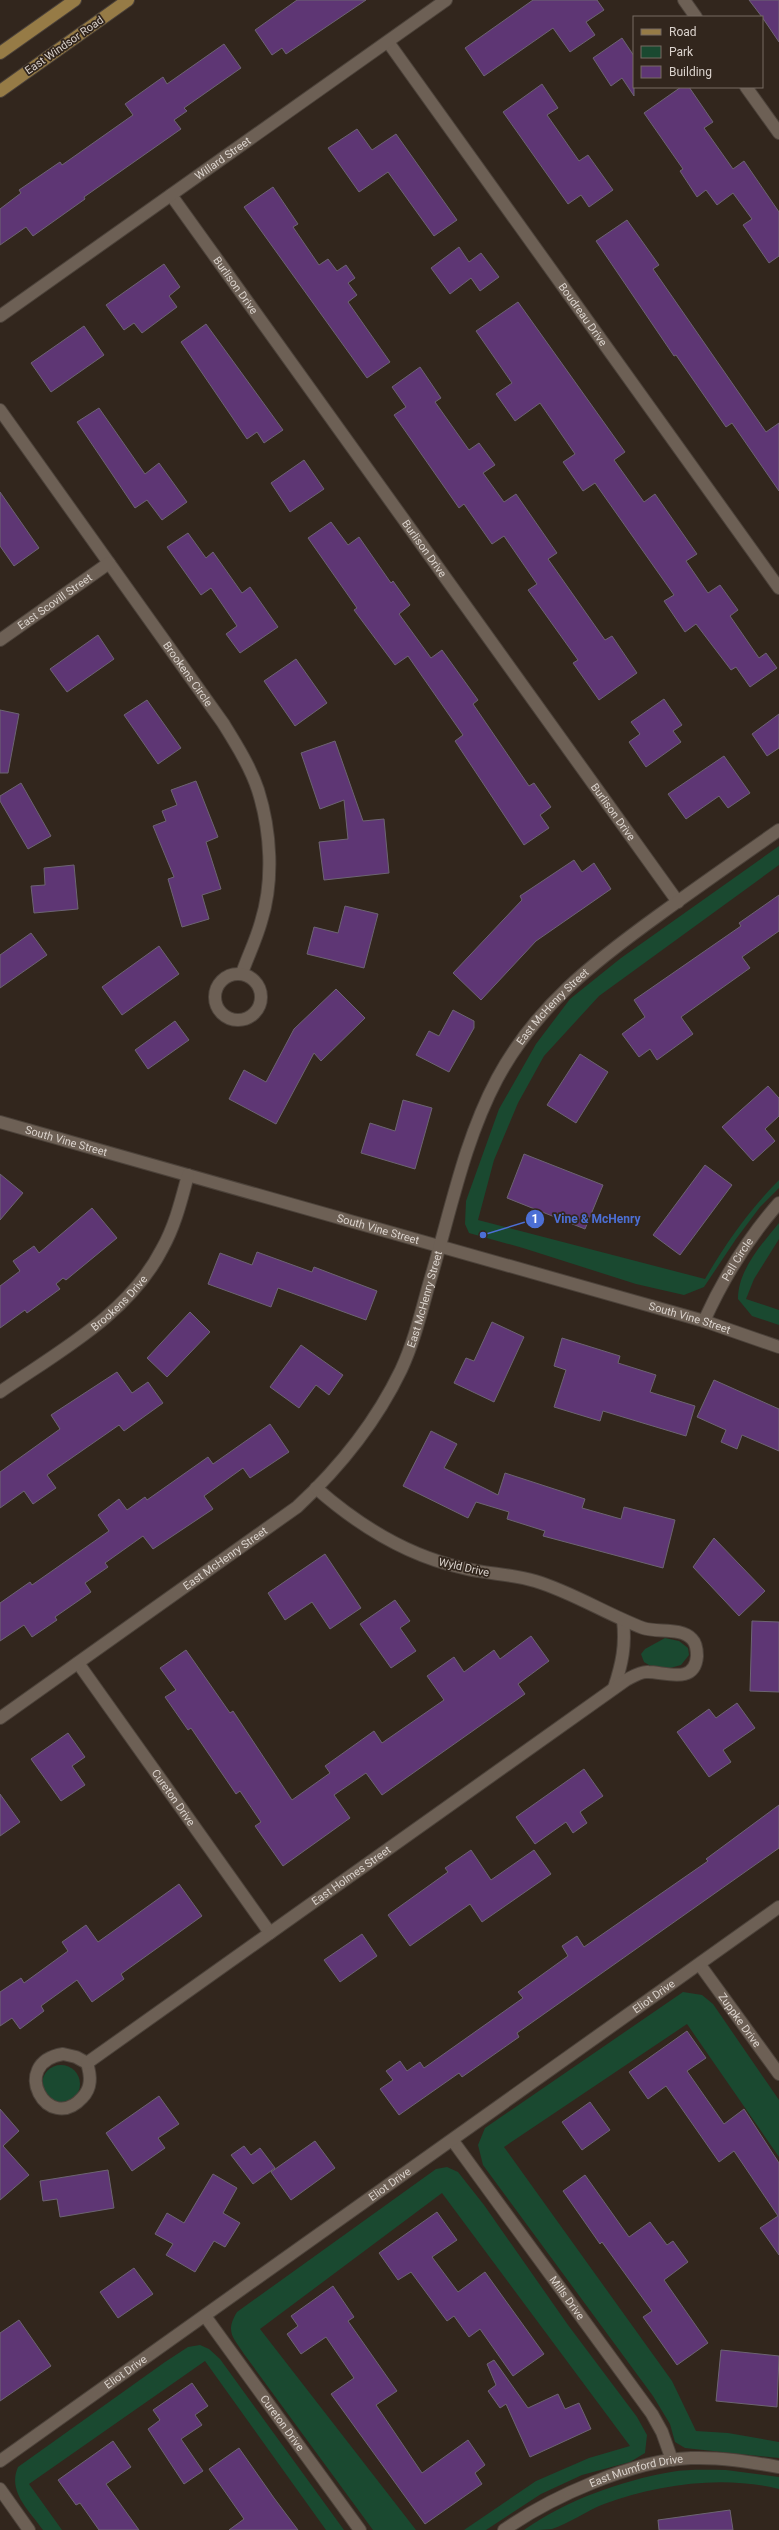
<svg xmlns="http://www.w3.org/2000/svg" width="779" height="2530" font-family="Roboto,sans-serif">
	<rect width="100%" height="100%" fill="#32261d"/>
	<!-- green -->
	<g fill="#1a4930">
		<path d="M779,846V865L599,996L544,1056L518,1103L494,1160L478,1220L705,1279C726,1243 749,1210 779,1180V1188L760,1207L736,1239L704,1287L684,1295L636,1284L523,1248L469,1233L465,1224L466,1201L499,1109L536,1044L570,999L621,958Z"/>
		<path d="M779,1223V1239L754,1279L746,1299L779,1310V1325L752,1316L738,1299C738,1270 761,1245 779,1223Z"/>
		<polygon points="665,1638 679,1641 688,1648 689,1655 681,1665 659,1671 644,1662 641,1654 645,1649"/>
		<polygon points="683,1992 702,1995 713,2004 779,2100 779,2157 687,2024 504,2147 672,2381 696,2431 728,2433 779,2442 779,2458 685,2448 675,2442 670,2424 653,2396 483,2165 478,2145 485,2128"/>
		<circle cx="61" cy="2084" r="19"/>
		<path d="M447,2167L458,2172L484,2205L568,2325L637,2417L647,2435L645,2453L630,2462L582,2475L541,2494L486,2530H464L536,2481L589,2458L630,2446L442,2193L260,2329L416,2530H373L244,2354C233,2337 225,2332 237,2312L436,2169Z"/>
		<path d="M200,2345L209,2349L220,2359L344,2530H326L205,2361L29,2484L62,2530H43C30,2511 7,2492 18,2467L165,2362L188,2347Z"/>
		<path d="M726,2470L779,2477V2489C723,2475 658,2484 604,2504C586,2511 570,2523 552,2529C545,2530 532,2530 524,2530C567,2500 620,2481 671,2472C688,2469 708,2470 726,2470Z"/>
	</g>
	<!-- building -->
	<g fill="#5e3674" stroke="#6d6472">
		<polygon points="297,0 366,0 286,54 282,48 272,55 255,30"/>
		<polygon points="533,0 597,0 604,10 586,22 595,35 570,52 553,28 484,76 465,48"/>
		<polygon points="749,0 779,0 779,42 762,17"/>
		<polygon points="622,38 634,56 634,96 622,78 611,86 593,58"/>
		<polygon points="224,44 241,68 184,108 187,111 174,120 181,129 84,197 85,199 33,236 26,227 0,245 0,209 21,193 19,190 60,162 62,165 133,115 125,104 163,77 167,84"/>
		<polygon points="542,84 558,108 547,115 579,161 588,155 613,190 589,207 581,195 568,204 503,112"/>
		<polygon points="681,87 689,87 713,122 704,128 733,169 744,161 779,212 779,256 769,263 743,225 752,219 733,193 717,205 706,190 697,197 680,171 683,169 644,113"/>
		<polygon points="357,129 372,150 396,134 457,220 434,236 388,172 359,192 328,148"/>
		<polygon points="273,187 298,224 293,227 319,265 328,259 337,271 346,265 355,278 348,283 357,295 348,302 390,362 367,378 244,207"/>
		<polygon points="627,220 659,265 653,269 766,432 779,423 779,491 732,423 726,427 676,355 674,356 596,241"/>
		<polygon points="459,247 469,262 481,253 499,277 480,291 471,278 450,294 431,268"/>
		<polygon points="164,264 180,287 169,296 177,307 142,333 134,323 124,330 106,305"/>
		<polygon points="518,302 625,452 614,460 644,502 655,494 697,554 686,561 708,593 720,585 738,610 730,616 759,658 766,653 777,668 750,687 736,667 731,670 696,624 685,632 664,601 674,595 614,510 595,483 583,491 563,462 575,454 540,403 515,421 496,394 512,383 476,331"/>
		<polygon points="206,324 283,430 264,443 257,432 247,439 181,342"/>
		<polygon points="84,326 104,355 51,392 31,363"/>
		<polygon points="420,367 441,398 435,402 469,450 479,443 495,465 483,473 504,502 516,494 557,553 548,559 605,640 612,636 637,673 599,700 573,663 578,660 528,590 537,584 504,536 492,544 464,504 459,508 394,415 406,407 392,387"/>
		<polygon points="99,408 145,474 159,463 187,502 162,520 147,500 135,508 77,422"/>
		<polygon points="304,460 324,489 290,512 271,483"/>
		<polygon points="0,492 39,548 14,566 0,546"/>
		<polygon points="331,522 348,545 359,537 391,583 393,581 410,605 399,614 431,658 442,650 478,700 473,704 529,786 534,783 551,807 540,815 549,828 524,845 455,741 463,735 408,656 395,665 354,610 357,608 308,538"/>
		<polygon points="188,533 206,558 213,552 242,593 250,587 278,627 240,653 226,634 237,626 211,588 201,595 167,547"/>
		<polygon points="98,635 114,659 67,692 50,669"/>
		<polygon points="296,659 327,703 295,726 264,681"/>
		<polygon points="664,699 682,725 673,731 681,742 646,767 629,742 640,734 631,722"/>
		<polygon points="147,700 181,748 158,764 124,715"/>
		<polygon points="0,710 19,714 8,773 0,773"/>
		<polygon points="779,714 779,748 767,756 752,734"/>
		<polygon points="335,741 363,821 384,819 389,873 324,880 319,842 348,839 344,800 320,809 301,753"/>
		<polygon points="724,756 750,793 728,808 719,796 686,819 668,794"/>
		<polygon points="196,781 218,837 206,842 221,889 202,895 209,919 182,927 168,879 174,877 153,826 166,821 162,811 177,805 171,790"/>
		<polygon points="21,783 51,836 28,849 0,801 0,796"/>
		<polygon points="574,860 582,872 594,863 611,889 536,941 481,1000 453,973 522,900 520,896"/>
		<polygon points="74,865 78,909 34,913 31,886 45,885 44,868"/>
		<polygon points="779,895 779,931 742,957 750,968 681,1017 693,1034 657,1060 650,1049 639,1057 622,1034 645,1017 634,1000 741,926 739,923"/>
		<polygon points="345,906 378,914 364,968 307,954 314,927 338,933"/>
		<polygon points="31,933 47,955 0,988 0,955"/>
		<polygon points="159,946 179,974 122,1015 102,987"/>
		<polygon points="336,989 365,1018 321,1061 314,1053 276,1124 229,1099 244,1070 266,1082 294,1029"/>
		<polygon points="453,1010 474,1021 474,1028 449,1072 416,1055 429,1031 439,1036"/>
		<polygon points="175,1021 189,1040 148,1069 135,1050"/>
		<polygon points="580,1054 608,1072 576,1123 547,1105"/>
		<polygon points="768,1086 779,1098 779,1116 765,1129 775,1141 753,1161 722,1127"/>
		<polygon points="403,1100 432,1108 415,1169 361,1153 370,1123 395,1131"/>
		<polygon points="524,1154 603,1185 585,1229 507,1198"/>
		<polygon points="705,1165 732,1185 680,1255 653,1235"/>
		<polygon points="0,1174 23,1193 0,1220"/>
		<polygon points="92,1208 117,1238 66,1280 63,1278 56,1284 60,1289 27,1313 25,1310 0,1328 0,1286 20,1271 13,1261 34,1246 39,1253"/>
		<polygon points="257,1252 312,1272 314,1267 377,1291 366,1320 278,1288 271,1307 208,1284 220,1253 252,1265"/>
		<polygon points="190,1312 210,1332 167,1377 147,1358"/>
		<polygon points="492,1322 524,1337 494,1402 454,1383 466,1358 474,1361"/>
		<polygon points="562,1338 620,1356 618,1363 656,1375 650,1392 695,1406 686,1436 603,1411 600,1421 554,1407 566,1370 554,1366"/>
		<polygon points="301,1345 343,1375 329,1395 316,1385 299,1408 270,1387"/>
		<polygon points="117,1372 132,1393 148,1382 163,1403 124,1431 119,1425 47,1475 56,1488 33,1504 24,1491 0,1508 0,1472 60,1429 51,1415"/>
		<polygon points="714,1380 779,1409 779,1451 742,1435 737,1449 721,1442 726,1430 697,1417"/>
		<polygon points="270,1424 289,1452 250,1478 243,1468 204,1496 213,1509 153,1549 143,1536 105,1563 108,1567 85,1583 91,1592 55,1617 57,1620 32,1637 24,1625 0,1641 0,1603 30,1582 32,1585 109,1531 98,1515 119,1499 127,1510 145,1497 147,1500 208,1457 213,1464"/>
		<polygon points="431,1431 457,1444 444,1468 498,1495 505,1473 585,1499 582,1508 621,1519 624,1507 675,1520 663,1568 543,1536 545,1531 507,1519 509,1512 476,1502 468,1518 403,1486"/>
		<polygon points="714,1538 765,1591 739,1616 693,1567"/>
		<polygon points="325,1554 361,1608 330,1629 312,1602 285,1620 268,1593"/>
		<polygon points="395,1600 410,1621 400,1628 416,1651 391,1668 360,1624"/>
		<polygon points="752,1621 779,1622 779,1692 750,1691"/>
		<polygon points="531,1636 549,1661 518,1684 525,1694 382,1795 366,1773 334,1795 350,1818 283,1866 255,1826 261,1822 240,1791 236,1794 191,1728 188,1730 165,1697 176,1690 160,1668 186,1650 230,1713 233,1711 292,1800 330,1773 325,1766 374,1731 382,1743 444,1700 427,1676 454,1657 464,1672 494,1650 500,1659"/>
		<polygon points="737,1703 755,1728 723,1750 731,1762 709,1777 677,1732 709,1709 716,1718"/>
		<polygon points="68,1733 85,1757 72,1766 85,1785 61,1801 31,1759"/>
		<polygon points="584,1769 603,1796 580,1812 587,1823 573,1833 566,1822 535,1844 516,1817"/>
		<polygon points="0,1794 20,1822 0,1836"/>
		<polygon points="779,1805 779,1848 517,2033 519,2037 462,2077 459,2073 399,2115 380,2089 393,2080 386,2071 400,2061 407,2071 420,2062 424,2068 523,1998 518,1992 568,1956 562,1946 577,1936 584,1947 708,1861 706,1859"/>
		<polygon points="471,1850 491,1880 534,1850 551,1874 482,1922 470,1904 410,1946 388,1915 448,1872 445,1868"/>
		<polygon points="179,1884 202,1916 121,1974 124,1979 92,2002 77,1980 41,2006 44,2011 20,2029 12,2018 0,2026 0,1992 21,1978 24,1983 68,1951 62,1942 86,1925 98,1942"/>
		<polygon points="362,1934 377,1956 340,1982 324,1960"/>
		<polygon points="687,2031 706,2058 687,2071 724,2124 744,2109 779,2163 779,2255 760,2228 778,2216 734,2151 719,2162 666,2086 648,2099 629,2072"/>
		<polygon points="159,2096 179,2124 158,2138 165,2148 132,2171 106,2133"/>
		<polygon points="590,2102 610,2130 582,2150 562,2122"/>
		<polygon points="0,2109 19,2131 3,2146 29,2175 0,2200"/>
		<polygon points="315,2141 335,2168 291,2200 271,2172"/>
		<polygon points="244,2146 251,2155 260,2148 275,2168 253,2184 231,2155"/>
		<polygon points="108,2170 114,2208 60,2217 57,2199 43,2201 40,2181"/>
		<polygon points="213,2174 237,2188 223,2213 240,2223 225,2247 214,2241 195,2272 166,2255 173,2244 155,2234 167,2213 184,2223"/>
		<polygon points="585,2175 629,2237 650,2222 667,2245 673,2241 688,2262 664,2280 708,2343 677,2365 643,2317 652,2311 602,2242 600,2244 563,2191"/>
		<polygon points="437,2212 457,2240 432,2257 458,2292 485,2272 544,2354 513,2376 480,2329 469,2337 454,2316 447,2321 411,2272 398,2280 379,2253"/>
		<polygon points="134,2268 153,2294 118,2318 100,2292"/>
		<polygon points="333,2286 354,2317 348,2321 397,2391 376,2405 422,2473 468,2440 485,2465 475,2473 482,2484 425,2524 331,2394 354,2378 326,2337 301,2354 287,2334 298,2326 291,2316"/>
		<polygon points="19,2320 51,2366 0,2401 0,2333"/>
		<polygon points="721,2350 779,2356 777,2407 716,2401"/>
		<polygon points="494,2360 528,2408 558,2394 565,2409 579,2403 591,2429 530,2457 506,2404 500,2408 488,2391 496,2385 487,2364"/>
		<polygon points="192,2383 208,2406 195,2415 202,2425 181,2439 203,2471 184,2484 148,2429 160,2420 153,2410"/>
		<polygon points="113,2441 131,2467 106,2484 139,2530 99,2530 80,2503 76,2505 58,2480"/>
		<polygon points="239,2448 274,2498 298,2530 229,2530 244,2519 209,2469"/>
		<polygon points="730,2510 733,2530 659,2530 658,2520"/>
	</g>
	<g fill="none" stroke-linecap="round" stroke-linejoin="round">
		<defs>
			<g id="minor">
				<polyline points="684,0 696,17"/>
				<path id="s1" d="M388,42L779,588"/>
				<polyline points="746,87 779,133"/>
				<path id="s2" d="M171,195L678,902"/>
				<path id="s3" d="M0,316L446,0"/>
				<path id="s4" d="M0,410L223,723C236,744 250,766 258,790C271,831 274,881 261,922C256,940 248,956 242,973"/>
				<path id="s5" d="M0,640L109,563"/>
				<circle cx="238" cy="997" r="23"/>
				<path id="s6" d="M0,1122L704,1321L779,1347"/>
				<path id="s7" d="M704,1321C724,1277 747,1239 779,1203"/>
				<path id="s8" d="M0,1392C58,1352 129,1314 162,1249C175,1226 181,1201 188,1175"/>
				<path id="s9" d="M78,1663L270,1933"/>
				<path d="M614,1688C622,1664 626,1645 623,1620"/>
				<path id="s10" d="M0,1718L297,1507C339,1468 376,1422 401,1370C414,1342 421,1313 429,1284C450,1215 463,1143 497,1079C536,1006 594,962 659,915C699,886 739,858 779,830"/>
				<path id="s11" d="M700,1965L779,2074"/>
				<path d="M63,2054L76,2057L87,2063C91,2076 92,2088 82,2098C48,2135 8,2063 63,2054Z"/>
				<path id="s12" d="M87,2063L626,1680C632,1677 641,1671 648,1672C665,1672 695,1685 697,1656C697,1650 696,1643 692,1639C681,1627 657,1633 643,1628C606,1614 572,1592 535,1581C512,1574 487,1574 463,1568C408,1556 358,1525 316,1488"/>
				<path id="s13" d="M453,2141L652,2414L662,2432L672,2460"/>
				<path id="s14" d="M205,2316L360,2530"/>
				<path id="s15" d="M0,2461L779,1907"/>
				<polyline points="0,2489 29,2530"/>
				<path id="s16" d="M504,2530C551,2497 633,2460 691,2458C721,2457 750,2462 779,2467"/>
			</g>
			<g id="major">
				<polyline points="0,53 75,0"/>
				<polyline points="0,91 128,0"/>
			</g>
		</defs>
		<!-- minor casing -->
		<use href="#minor" stroke="#4c423a" stroke-width="14"/>
		<!-- major casing -->
		<use href="#major" stroke="#4c423a" stroke-width="14"/>
		<!-- minor -->
		<use href="#minor" stroke="#6d6055" stroke-width="12"/>
		<!-- major -->
		<use href="#major" stroke="#967b46" stroke-width="12"/>
	</g>
	<g text-anchor="middle" stroke-width="3.5" stroke-linejoin="round" paint-order="stroke">
		<!-- street labels -->
		<g font-size="11" fill="#dbd3cd" stroke="#32261d">
			<text transform="translate(64 45) rotate(-35)" y="4">East Windsor Road</text>
			<text dy="4" stroke="none"><textPath href="#s3" startOffset="273">Willard Street</textPath></text>
			<text dy="4" stroke="none"><textPath href="#s2" startOffset="111">Burlison Drive</textPath></text>
			<text dy="4" stroke="none"><textPath href="#s1" startOffset="335">Boudreau Drive</textPath></text>
			<text dy="4" stroke="none"><textPath href="#s2" startOffset="435">Burlison Drive</textPath></text>
			<text dy="4" stroke="none"><textPath href="#s5" startOffset="67">East Scovill Street</textPath></text>
			<text dy="4" stroke="none"><textPath href="#s4" startOffset="324">Brookens Circle</textPath></text>
			<text dy="4" stroke="none"><textPath href="#s2" startOffset="759">Burlison Drive</textPath></text>
			<text dy="4" stroke="none"><textPath href="#s10" startOffset="936">East McHenry Street</textPath></text>
			<text dy="4" stroke="none"><textPath href="#s6" startOffset="69">South Vine Street</textPath></text>
			<text dy="4" stroke="none"><textPath href="#s6" startOffset="393">South Vine Street</textPath></text>
			<text dy="4" stroke="none"><textPath href="#s7" startOffset="70">Pell Circle</textPath></text>
			<text dy="4" stroke="none"><textPath href="#s10" startOffset="612">East McHenry Street</textPath></text>
			<text dy="4" stroke="none"><textPath href="#s8" startOffset="149">Brookens Drive</textPath></text>
			<text dy="4" stroke="none"><textPath href="#s6" startOffset="717">South Vine Street</textPath></text>
			<text dy="4" stroke="none"><textPath href="#s10" startOffset="276">East McHenry Street</textPath></text>
			<text transform="translate(464 1567) rotate(13)" y="4">Wyld Drive</text>
			<text dy="4" stroke="none"><textPath href="#s9" startOffset="165">Cureton Drive</textPath></text>
			<text dy="4" stroke="none"><textPath href="#s12" startOffset="324">East Holmes Street</textPath></text>
			<text dy="4" stroke="none"><textPath href="#s15" startOffset="802">Eliot Drive</textPath></text>
			<text dy="4" stroke="none"><textPath href="#s11" startOffset="68">Zuppke Drive</textPath></text>
			<text dy="4" stroke="none"><textPath href="#s15" startOffset="478">Eliot Drive</textPath></text>
			<text dy="4" stroke="none"><textPath href="#s13" startOffset="194">Mills Drive</textPath></text>
			<text dy="4" stroke="none"><textPath href="#s15" startOffset="154">Eliot Drive</textPath></text>
			<text dy="4" stroke="none"><textPath href="#s14" startOffset="132">Cureton Drive</textPath></text>
			<text dy="4" stroke="none"><textPath href="#s16" startOffset="146">East Mumford Drive</textPath></text>
		</g>
	</g>
	<!-- callouts -->
	<path fill="none" stroke="#4c6fd5" stroke-width="1.5" d="M483 1235L535 1219"/>
	<g fill="#4c6fd5" stroke="#32261d" stroke-width="1.5">
		<circle cx="483" cy="1235" r="4"/>
		<circle cx="535" cy="1219" r="10"/>
	</g>
	<g font-size="12" text-anchor="middle" font-weight="bold" fill="#fff">
		<text x="535" y="1223">1</text>
	</g>
	<g font-size="12" text-anchor="middle" font-weight="bold" fill="#4c6fd5" stroke="#32261d" stroke-width="3.5" stroke-linejoin="round" paint-order="stroke">
		<text x="597" y="1223">Vine &amp; McHenry</text>
	</g>
	<!-- legend -->
	<rect x="633" y="16" width="130" height="72" fill="#32261d" stroke="#766b63"/>
	<rect x="641" y="29" width="20" height="6" fill="#967b46" stroke="#766b63"/>
	<text x="669" y="36" font-size="12" fill="#dbd3cd">Road</text>
	<rect x="641" y="46" width="20" height="12" fill="#1a4930" stroke="#766b63"/>
	<text x="669" y="56" font-size="12" fill="#dbd3cd">Park</text>
	<rect x="641" y="66" width="20" height="12" fill="#5e3674" stroke="#766b63"/>
	<text x="669" y="76" font-size="12" fill="#dbd3cd">Building</text>
</svg>
